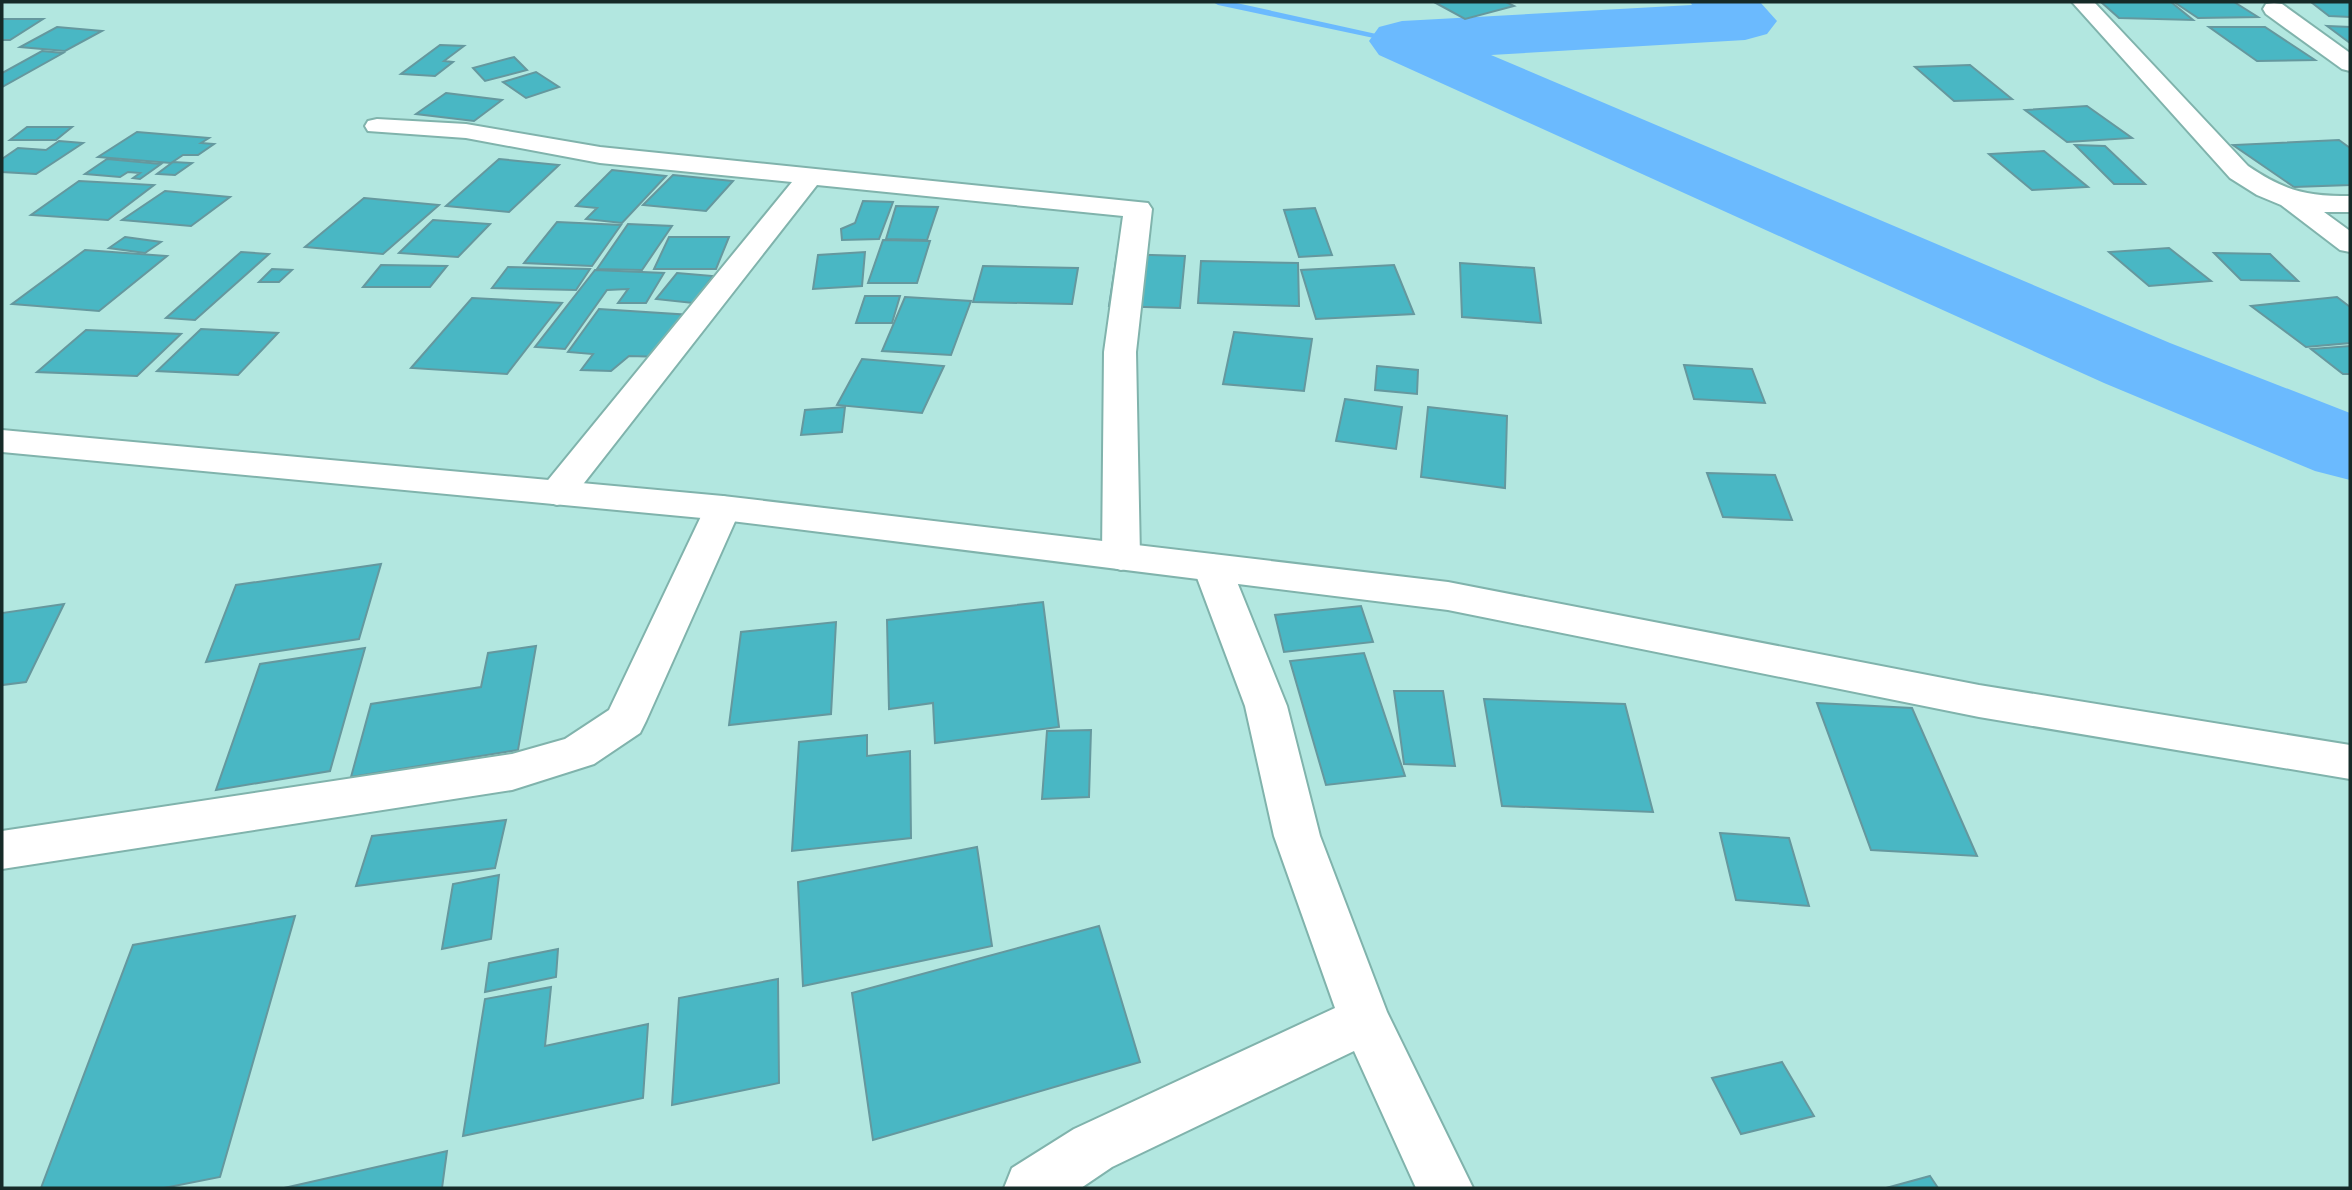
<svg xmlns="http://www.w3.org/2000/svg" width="2352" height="1190" font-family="Lato,sans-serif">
	<rect width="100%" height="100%" fill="#b2e7e0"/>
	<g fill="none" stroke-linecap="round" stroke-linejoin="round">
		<!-- stream -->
		<polygon fill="#6bbafe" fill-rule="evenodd" points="1213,2 1232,2 1408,41 1402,44 1218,5"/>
		<!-- river -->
		<polygon fill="#6bbafe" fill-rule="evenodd" points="1690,2 1760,2 1777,21 1767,34 1745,40 1491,55 2170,343 2350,413 2350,480 2315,471 2104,383 1379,55 1369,41 1379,27 1402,21 1692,5"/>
	</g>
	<!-- building -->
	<g fill="#49b7c4" stroke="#65989e" stroke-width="2">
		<polygon points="1434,2 1506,2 1514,6 1465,19"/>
		<polygon points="2101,2 2171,2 2193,20 2119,18"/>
		<polygon points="2174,2 2234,2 2258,17 2198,18"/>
		<polygon points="2311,2 2350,2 2350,17 2329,16"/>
		<polygon points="2,19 43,19 10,40 2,40"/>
		<polygon points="2327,26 2350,27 2350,43"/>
		<polygon points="57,27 102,31 65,51 20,47"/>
		<polygon points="2209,27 2265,27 2315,60 2257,61"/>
		<polygon points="440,45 464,46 444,61 453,62 435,76 401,74"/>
		<polygon points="42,51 63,53 2,87 2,73"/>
		<polygon points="514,57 527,70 485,81 473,68"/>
		<polygon points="1970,65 2012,99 1954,101 1915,67"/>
		<polygon points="536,72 559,87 526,98 503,82"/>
		<polygon points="446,93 502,100 474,121 416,114"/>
		<polygon points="2087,106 2132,138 2067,142 2025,110"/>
		<polygon points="27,127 72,127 56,140 10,140"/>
		<polygon points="137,132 209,138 201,143 214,144 198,155 183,155 171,163 98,157"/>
		<polygon points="2339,140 2350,148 2350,185 2294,187 2233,145"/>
		<polygon points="59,141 83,143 36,174 2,172 2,159 18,148 46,150"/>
		<polygon points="2075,145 2105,146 2145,184 2114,184"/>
		<polygon points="2044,151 2088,187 2032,190 1989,154"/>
		<polygon points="107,159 161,164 140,179 133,178 140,173 128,172 120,177 85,174"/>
		<polygon points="499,159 559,165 509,212 446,206"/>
		<polygon points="173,162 192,163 175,175 157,174"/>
		<polygon points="612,170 666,176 622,223 586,219 597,208 576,206"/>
		<polygon points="673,175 733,181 706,211 643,205"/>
		<polygon points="79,181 154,185 108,220 31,215"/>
		<polygon points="165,191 230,197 191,226 122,220"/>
		<polygon points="364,198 439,205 383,254 305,247"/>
		<polygon points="863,201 893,202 879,239 842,240 841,229 855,223"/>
		<polygon points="896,206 938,207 927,240 886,239"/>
		<polygon points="1315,208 1332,255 1299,257 1284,210"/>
		<polygon points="433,220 490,224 458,257 399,253"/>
		<polygon points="557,222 621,225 592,266 524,263"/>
		<polygon points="628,224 672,226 642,270 597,269"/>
		<polygon points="125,237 161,242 145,253 109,248"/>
		<polygon points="669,237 729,237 716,269 654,269"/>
		<polygon points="883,240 930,241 917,283 868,283"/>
		<polygon points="2169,248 2211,281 2149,286 2109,252"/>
		<polygon points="85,250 167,256 99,311 12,304"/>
		<polygon points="241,252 269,254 195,320 166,318"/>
		<polygon points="865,252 862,286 813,289 818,255"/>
		<polygon points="2214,253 2270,254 2298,281 2241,280"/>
		<polygon points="1117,254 1185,256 1180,308 1109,306"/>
		<polygon points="1201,261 1298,263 1299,306 1198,303"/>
		<polygon points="1460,263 1534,268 1541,323 1462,317"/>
		<polygon points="381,265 447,266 430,287 363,287"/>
		<polygon points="1394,265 1414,314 1316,319 1301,270"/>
		<polygon points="983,266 1078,268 1072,304 973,302"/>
		<polygon points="508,267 590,269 576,290 492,288"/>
		<polygon points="272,269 292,270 279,282 259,282"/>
		<polygon points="595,270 664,273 646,303 618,303 628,289 607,290 565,349 535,347"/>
		<polygon points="677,273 713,276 693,303 656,299"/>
		<polygon points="865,296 900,296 892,323 856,323"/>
		<polygon points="905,297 971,301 951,355 882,351"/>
		<polygon points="2337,297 2350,307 2350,343 2306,347 2251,306"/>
		<polygon points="472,298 562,303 507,374 411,368"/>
		<polygon points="599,309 691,315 664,357 629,356 611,371 581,370 593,354 568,352"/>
		<polygon points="201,329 278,333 238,375 157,371"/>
		<polygon points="86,330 181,334 137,376 37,372"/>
		<polygon points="1234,332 1312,339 1304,391 1223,384"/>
		<polygon points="2350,346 2350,374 2343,374 2311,349"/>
		<polygon points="862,359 944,366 922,413 837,405"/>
		<polygon points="1684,365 1752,369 1765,403 1694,399"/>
		<polygon points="1377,366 1418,370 1417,394 1375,390"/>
		<polygon points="1345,399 1402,407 1396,449 1336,441"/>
		<polygon points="845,407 842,432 801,435 805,410"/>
		<polygon points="1428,407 1507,416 1505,488 1421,477"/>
		<polygon points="1707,473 1775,475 1792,520 1723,517"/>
		<polygon points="381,564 359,639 206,662 236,585"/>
		<polygon points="1043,602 1059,727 935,743 933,703 889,709 887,620"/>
		<polygon points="64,604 26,682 2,685 2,613"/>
		<polygon points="1361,606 1373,642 1284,652 1275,615"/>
		<polygon points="836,622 831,714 729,725 741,632"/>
		<polygon points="536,646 518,750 351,777 371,704 481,687 488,653"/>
		<polygon points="365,648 330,771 216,790 260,664"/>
		<polygon points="1364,653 1405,776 1326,785 1290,661"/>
		<polygon points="1394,691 1443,691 1455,766 1404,764"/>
		<polygon points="1484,699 1625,704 1653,812 1502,806"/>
		<polygon points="1817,703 1912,708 1977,856 1871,850"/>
		<polygon points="1091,730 1089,797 1042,799 1047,731"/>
		<polygon points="867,735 867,756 910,751 911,838 792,851 799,742"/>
		<polygon points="506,820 495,868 356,886 372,836"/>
		<polygon points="1720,833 1789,838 1809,906 1736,900"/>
		<polygon points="977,847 992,946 803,986 798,882"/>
		<polygon points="499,875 491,939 442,949 453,884"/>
		<polygon points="295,916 220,1177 164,1188 41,1188 133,945"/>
		<polygon points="1099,926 1140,1062 873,1140 852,993"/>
		<polygon points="558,949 556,977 485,992 489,963"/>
		<polygon points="778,979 779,1083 672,1105 679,998"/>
		<polygon points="551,987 545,1046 648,1024 643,1098 463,1136 485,999"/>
		<polygon points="1782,1062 1814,1116 1741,1134 1712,1078"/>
		<polygon points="447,1151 442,1188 284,1188"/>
		<polygon points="1930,1176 1938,1188 1886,1188"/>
	</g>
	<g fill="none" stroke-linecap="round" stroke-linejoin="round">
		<defs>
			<g id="minor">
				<path d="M2072,2H2094L2248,166C2285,191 2306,196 2350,196V212H2324L2350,231V252L2340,250L2281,205L2257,195L2230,178Z"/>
				<polygon points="2274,3 2282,4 2350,53 2350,71 2342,69 2266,14 2263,9 2266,4"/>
				<polygon points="377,119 466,124 600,147 1148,203 1152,209 1136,352 1140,557 1134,566 1121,570 1108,566 1102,557 1104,352 1123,216 817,185 570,501 557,505 544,501 539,493 544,485 792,182 600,163 466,138 368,131 365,126 368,121"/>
				<polygon points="723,496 736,500 741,508 646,721 640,733 594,764 512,790 2,869 2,831 512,754 565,739 609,710 705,508 710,500"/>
				<polygon points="1212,554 1225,558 1231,567 1287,706 1320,836 1387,1012 1473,1188 1416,1188 1354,1051 1112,1167 1081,1188 1004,1188 1012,1168 1074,1129 1335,1008 1274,836 1245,706 1193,567 1199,558"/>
			</g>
			<polygon id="tertiary" points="2,430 723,496 1448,582 1979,685 2350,745 2350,779 1979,717 1448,610 723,520 2,452"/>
		</defs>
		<!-- minor casing -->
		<use href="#minor" stroke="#80b3ac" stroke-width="4"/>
		<!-- tertiary casing -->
		<use href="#tertiary" stroke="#80b3ac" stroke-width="4"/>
		<!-- minor -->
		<use href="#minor" fill="#fff" fill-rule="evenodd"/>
		<!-- tertiary -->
		<use href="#tertiary" fill="#fff" fill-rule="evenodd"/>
	</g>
	<!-- border -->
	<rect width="2352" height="1190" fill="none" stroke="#162a28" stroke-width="7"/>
</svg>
